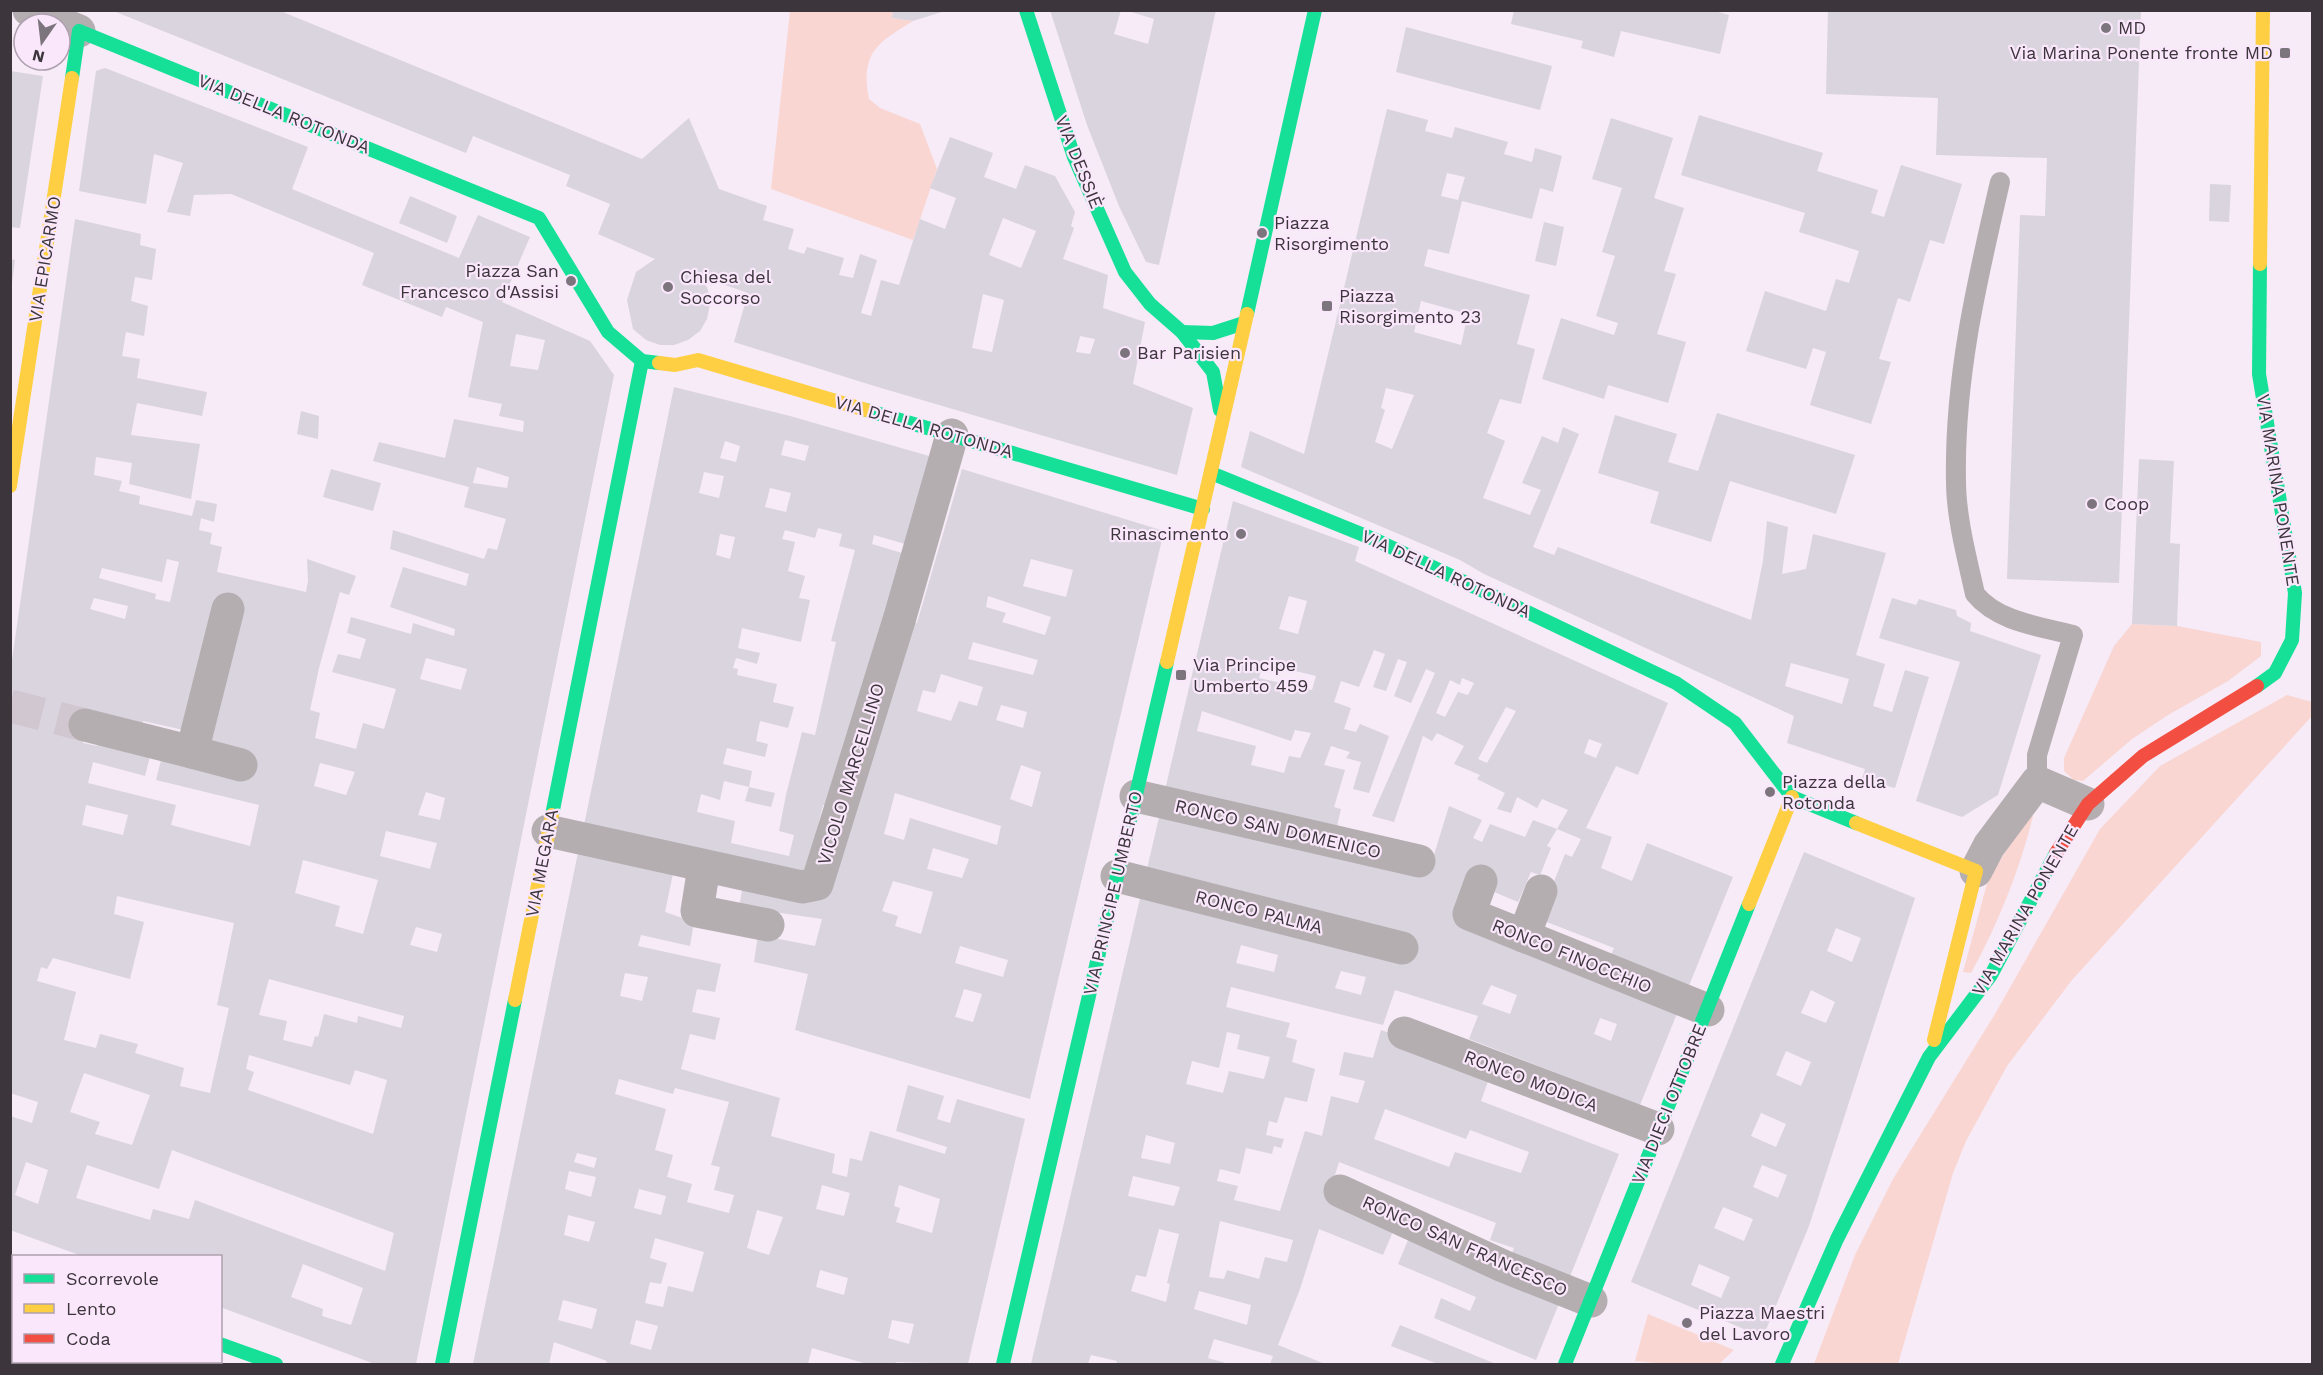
<svg xmlns="http://www.w3.org/2000/svg" width="2323" height="1375" font-family="'Work Sans',sans-serif">
	<rect width="100%" height="100%" fill="#f6ebf6"/>
	<!-- green -->
	<g fill="#fad6d3">
		<path d="M790,11H893L892,18L913,21C877,43 860,53 869,99L880,108L920,124L937,169L913,240L771,189Z"/>
		<polygon points="2132,624 2177,626 2261,642 2261,656 2228,681 2168,715 2132,739 2083,781 2074,780 2064,771 2064,758 2114,646"/>
		<polygon points="2287,695 2312,702 2312,716 2072,980 2007,1066 1966,1141 1953,1173 1898,1364 1814,1364 1855,1255 1893,1179 1995,1014 2100,829 2160,766"/>
		<path d="M2029,814L2033,816C2020,869 1998,924 1971,973L1963,972L1988,880Z"/>
		<polygon points="1648,1314 1734,1350 1719,1364 1667,1364 1635,1361"/>
	</g>
	<!-- building -->
	<g fill="#dad4de" fill-rule="evenodd">
		<path d="M111,10H278L642,159L689,118L719,189L767,206L763,220L794,229L788,249L804,254L807,247L844,258L839,275L853,278L860,254L877,260L861,313L871,316L881,280L899,285L920,219L945,229L956,198L930,188L950,137L993,153L984,177L1016,189L1025,165L1055,176L1075,212L1071,226L1074,228L1063,259L1108,275L1103,308L1145,322L1133,384L1193,408L1177,475L871,385L734,342L748,293L702,277L708,290L710,304L707,319L700,331L688,340L674,345H660L646,340L633,329L627,300L636,272L655,259L598,234L610,204L566,186L570,175L473,136L466,153ZM1003,218L1036,231L1021,268L989,255ZM983,294L1004,300L992,352L972,348ZM1080,336L1095,339L1090,354L1076,352Z"/>
		<polygon points="893,10 945,10 945,11 913,21 892,18"/>
		<polygon points="1050,10 1121,10 1114,34 1148,44 1154,19 1125,10 1216,10 1159,265 1146,262 1119,206 1087,125"/>
		<polygon points="1514,10 1711,10 1729,15 1720,54 1621,31 1614,57 1581,48 1583,41 1511,24"/>
		<polygon points="1828,10 2141,10 2119,583 2007,579 2020,215 2045,216 2047,158 1936,155 1938,98 1826,94"/>
		<polygon points="1406,27 1552,66 1540,110 1396,72"/>
		<path d="M105,68L308,147L292,189L459,258L478,215L530,237L502,302L590,341L614,375L416,1364H375L220,1307V1256H82L10,1230V1116L32,1123L38,1102L10,1093V674L75,219L141,234L140,245L156,249L152,280L135,277L131,301L148,306L144,336L126,332L122,356L140,359L137,378L207,392L202,416L137,403L131,435L200,444L191,499L129,484L132,463L96,457L94,475L122,481L119,491L140,496L139,504L192,516L196,500L217,504L214,522L201,518L199,530L212,533L210,544L222,547L217,572L306,592L308,581L307,559L356,576L349,595L340,592L319,668L310,710L320,713L315,738L356,749L363,723L384,729L396,689L332,672L338,654L360,659L366,639L347,633L351,617L411,634L413,623L454,636L455,629L390,607L403,567L466,586L469,574L390,549L393,530L484,559L488,548L497,550L506,519L464,507L469,487L373,461L379,442L445,458L454,419L523,432L524,421L499,416L502,404L468,397L483,322L446,307L442,317L362,285L374,253L231,194L194,195L190,216L167,212L183,163L154,154L146,204L79,191L96,71ZM516,334L545,340L538,370L510,366ZM477,467L509,477L507,488L473,483ZM167,559L179,562L170,602L155,599L156,594L99,578L102,568L162,582ZM219,595L239,600L208,744L163,752L156,780L259,805L250,846L171,825L176,805L88,783L93,762L145,776L152,749L99,735L97,746L83,743L85,725L141,732L143,721L188,731ZM94,598L128,606L125,619L90,609ZM426,658L467,669L461,690L420,679ZM320,763L355,772L346,795L314,786ZM426,792L445,798L440,820L418,815ZM86,805L128,815L123,835L82,825ZM386,831L437,843L430,869L380,856ZM303,860L378,880L363,934L335,926L340,906L295,893ZM117,896L234,923L217,1005L229,1008L210,1093L180,1086L184,1068L135,1053L138,1044L100,1034L96,1048L64,1040L76,992L37,981L41,967L47,969L53,958L130,979L144,922L114,914ZM416,927L442,934L437,952L410,945ZM269,979L404,1016L401,1028L358,1016L357,1023L324,1014L318,1037L315,1036L312,1047L283,1040L287,1021L259,1015ZM249,1055L350,1085L355,1070L387,1080L373,1134L248,1090L254,1072L246,1069ZM84,1073L150,1095L132,1145L95,1134L100,1122L70,1112ZM172,1150L394,1233L385,1271L195,1200L189,1219L153,1209L150,1220L76,1198L87,1165L159,1189ZM26,1162L48,1170L38,1204L15,1195ZM303,1264L363,1288L351,1325L322,1316L323,1309L291,1297Z"/>
		<polygon points="10,71 43,76 20,228 10,227"/>
		<path d="M1387,109L1428,120L1425,131L1452,138L1455,127L1508,142L1504,154L1532,162L1535,148L1562,156L1553,192L1540,188L1532,219L1462,201L1449,254L1428,249L1424,266L1530,295L1517,344L1535,349L1521,404L1500,399L1487,433L1505,441L1483,498L1530,515L1541,490L1522,483L1542,436L1558,443L1563,427L1579,434L1533,547L1554,555L1558,547L1751,620L1763,561L1767,521L1788,527L1782,574L1806,569L1813,534L1886,553L1856,655L1885,664L1873,706L1892,712L1905,670L1929,677L1895,788L1862,779L1865,769L1787,743L1794,716L1484,574L1460,560L1241,467L1250,431L1304,454ZM1447,173L1465,177L1458,200L1441,196ZM1421,301L1468,314L1461,345L1414,332ZM1386,388L1414,395L1392,449L1375,442L1385,410L1381,408ZM1791,663L1849,679L1842,704L1785,686Z"/>
		<polygon points="1699,115 1823,153 1817,171 1878,190 1871,213 1884,217 1901,165 1962,184 1944,244 1930,240 1910,302 1898,298 1879,359 1891,362 1871,424 1810,405 1826,352 1813,348 1806,369 1746,351 1765,291 1826,311 1836,279 1849,283 1859,251 1799,232 1805,213 1681,175"/>
		<polygon points="1611,118 1673,138 1654,198 1684,208 1664,271 1676,274 1657,334 1686,342 1668,403 1608,385 1604,399 1542,379 1561,318 1614,335 1618,323 1596,316 1615,256 1602,252 1622,188 1592,179"/>
		<polygon points="2210,184 2231,185 2229,222 2209,221"/>
		<polygon points="410,196 457,216 447,243 399,223"/>
		<polygon points="1544,222 1564,227 1556,266 1535,261"/>
		<polygon points="10,259 15,260 12,283 10,283"/>
		<path d="M674,387L790,416L929,456L905,544L874,535L872,544L902,553L832,807L823,805L803,883L582,835ZM785,440L809,446L805,461L781,455ZM725,441L740,446L736,462L720,458ZM704,472L724,476L719,498L699,493ZM770,488L791,493L786,512L765,507ZM818,528L842,534L839,546L855,550L831,641L836,642L815,735L802,732L786,795L779,831L794,835L789,856L731,843L735,821L697,812L701,794L720,800L724,781L749,787L752,771L723,764L727,748L765,757L768,744L756,741L760,721L788,728L794,707L773,702L777,684L737,675L738,669L733,668L736,658L757,664L760,653L738,648L742,628L801,642L810,600L799,598L805,576L788,571L795,542L782,539L785,530L815,538ZM720,534L735,537L730,559L716,555Z"/>
		<polygon points="301,411 319,416 318,439 297,434"/>
		<polygon points="1717,413 1855,455 1836,514 1730,481 1711,542 1650,523 1659,492 1598,473 1615,415 1677,434 1668,462 1698,471"/>
		<polygon points="2139,459 2174,461 2170,543 2180,544 2177,626 2132,624"/>
		<polygon points="331,469 381,483 373,511 323,497"/>
		<path d="M962,469L1164,531L1030,1099L795,1030L808,974L754,962L758,935L815,946L822,919L739,907L744,880L828,897L860,783L912,621L917,623ZM1031,559L1073,570L1066,597L1023,586ZM988,596L1051,617L1045,635L1002,622L1006,613L986,607ZM973,642L1038,660L1033,675L968,659ZM941,674L983,687L977,706L959,701L951,721L917,711L923,690L935,693ZM1001,705L1027,712L1023,728L996,720ZM1021,765L1041,772L1032,807L1010,799ZM895,793L1001,826L997,845L910,818L904,840L884,834ZM933,848L969,859L962,878L927,869ZM893,881L933,892L921,934L895,926L898,916L882,911ZM960,946L1008,960L1003,977L955,963ZM964,989L982,994L973,1022L955,1017Z"/>
		<path d="M1233,501L1359,547L1355,561L1668,703L1638,775L1616,766L1586,828L1612,837L1601,868L1632,881L1647,843L1733,877L1686,993L1608,962L1614,948L1539,919L1565,854L1572,857L1581,839L1557,829L1568,810L1542,799L1537,808L1517,797L1511,813L1497,809L1505,793L1477,779L1480,775L1454,764L1464,746L1437,733L1432,741L1423,736L1394,822L1372,816L1435,673L1426,669L1411,703L1394,696L1407,662L1398,659L1386,691L1373,687L1385,654L1374,650L1359,687L1341,681L1334,702L1351,708L1344,729L1356,732L1360,724L1389,736L1369,793L1353,789L1361,762L1346,758L1350,752L1331,746L1324,765L1345,770L1334,807L1341,809L1335,835L1164,794ZM1289,596L1307,601L1298,634L1279,629ZM1263,663L1316,676L1312,690L1259,678ZM1462,678L1474,683L1468,695L1458,692L1445,717L1436,713L1450,680L1460,685ZM1506,707L1516,711L1487,763L1478,759ZM1202,711L1291,741L1295,730L1311,733L1300,758L1289,756L1284,773L1251,765L1256,746L1197,731ZM1589,739L1602,744L1596,758L1584,753Z"/>
		<polygon points="1892,598 1916,605 1919,599 1956,610 1957,616 1971,623 1970,631 2041,655 1998,795 1962,817 1916,801 1960,662 1879,638"/>
		<polygon points="749,787 775,793 771,807 745,801"/>
		<path d="M1449,806L1482,820L1473,838L1482,842L1490,824L1525,837L1533,820L1557,829L1547,846L1551,848L1540,875L1531,872L1518,902L1487,889L1460,916L1680,1006L1640,1105L1469,1039L1478,1016L1395,990L1383,1025L1231,987L1226,1007L1290,1023L1286,1037L1297,1040L1292,1062L1315,1069L1307,1102L1285,1097L1277,1123L1269,1121L1266,1135L1284,1139L1281,1148L1274,1146L1272,1154L1246,1148L1240,1174L1220,1169L1217,1181L1238,1186L1234,1200L1280,1211L1305,1131L1322,1136L1331,1096L1358,1103L1365,1081L1339,1075L1344,1052L1373,1058L1381,1030L1492,1070L1481,1101L1619,1154L1567,1284L1509,1261L1514,1248L1490,1240L1496,1223L1339,1162L1328,1198L1395,1227L1383,1255L1319,1229L1300,1289L1278,1345L1325,1364H1270L1273,1356L1214,1339L1208,1358L1229,1364H1116L1117,1361L1091,1355L1088,1364H1031L1161,809L1429,871ZM1241,945L1278,955L1274,972L1236,963ZM1341,971L1366,977L1361,995L1335,988ZM1491,985L1517,995L1510,1014L1482,1004ZM1600,1018L1617,1024L1611,1041L1594,1034ZM1227,1032L1240,1035L1237,1049L1270,1057L1264,1079L1229,1071L1223,1093L1186,1084L1192,1061L1219,1068ZM1385,1109L1466,1139L1470,1130L1529,1152L1521,1173L1455,1152L1449,1167L1374,1139ZM1146,1135L1175,1143L1170,1164L1141,1158ZM1133,1176L1180,1187L1174,1206L1128,1196ZM1220,1221L1293,1240L1287,1262L1265,1257L1259,1279L1227,1270L1224,1279L1209,1277ZM1159,1229L1179,1234L1167,1283L1170,1284L1166,1302L1131,1291L1136,1275L1146,1277ZM1199,1291L1251,1305L1247,1325L1194,1309Z"/>
		<path d="M580,843L675,864L665,912L694,922L690,946L641,935L638,946L721,964L715,992L697,989L692,1012L720,1018L715,1040L690,1034L681,1069L780,1098L771,1136L835,1154L832,1173L847,1177L850,1158L862,1161L870,1131L945,1154L947,1147L896,1131L908,1085L944,1096L937,1119L950,1123L957,1099L1025,1119L968,1364L896,1362L895,1364H867L812,1348L808,1364H606L607,1361L554,1342L549,1364H473ZM625,973L648,977L642,1001L620,996ZM619,1079L673,1094L675,1088L729,1102L711,1165L720,1167L714,1190L734,1195L729,1213L687,1202L692,1184L667,1177L673,1155L655,1150L666,1109L615,1094ZM577,1153L597,1158L594,1168L574,1162ZM569,1171L596,1177L591,1197L565,1189ZM822,1185L850,1193L844,1216L816,1209ZM899,1185L940,1199L932,1233L896,1222L900,1208L894,1206ZM639,1189L666,1196L661,1215L634,1208ZM757,1210L783,1217L769,1255L747,1248ZM568,1215L595,1222L589,1242L564,1235ZM655,1238L704,1252L693,1292L668,1286L663,1307L645,1303L650,1282L661,1284L667,1263L650,1258ZM820,1270L848,1278L844,1295L816,1287ZM563,1300L597,1309L592,1329L558,1320ZM636,1320L658,1326L651,1350L630,1344ZM892,1320L914,1324L909,1344L888,1338Z"/>
		<path d="M1804,852L1915,898L1809,1226L1763,1337L1631,1282ZM1836,928L1861,938L1852,962L1827,951ZM1811,990L1835,1002L1826,1023L1801,1013ZM1786,1051L1811,1062L1801,1086L1776,1075ZM1761,1113L1786,1124L1776,1147L1751,1136ZM1762,1165L1787,1175L1778,1198L1753,1187ZM1723,1207L1753,1219L1744,1241L1714,1228ZM1699,1264L1730,1277L1721,1298L1691,1285Z"/>
		<polygon points="1411,1233 1562,1296 1536,1360 1434,1318 1441,1298 1470,1311 1476,1297 1398,1264"/>
		<polygon points="10,1295 14,1296 14,1362 192,1362 199,1364 10,1364"/>
		<polygon points="1400,1325 1496,1364 1438,1364 1391,1346"/>
	</g>
	<g fill="none" stroke-linecap="round" stroke-linejoin="round">
		<!-- street-tunnel -->
		<polyline stroke="#d1c7d1" stroke-width="33" stroke-dasharray="33 16" stroke-linecap="butt" points="10,706 85,725"/>
		<!-- lane -->
		<path stroke="#b4aeb1" stroke-width="20" d="M2000,182C1977,281 1954,378 1956,481C1956,517 1967,558 1975,594C1998,622 2039,626 2073,635L2037,755V782"/>
		<!-- street -->
		<g stroke="#b4aeb1" stroke-width="33">
			<polyline points="29,10 79,31"/>
			<polyline points="85,725 192,752 228,609"/>
			<polyline points="192,752 241,765"/>
			<polyline points="1136,796 1419,861"/>
			<polyline points="548,831 802,887 817,884 900,617 952,435"/>
			<polyline points="704,867 697,911 768,925"/>
			<polyline points="1976,871 1989,846 2037,782 2088,804"/>
			<polyline points="1117,876 1402,948"/>
			<polyline points="1481,881 1469,914 1708,1010"/>
			<polyline points="1524,936 1541,891"/>
			<polyline points="1404,1033 1658,1129"/>
			<polyline points="1340,1191 1503,1266 1591,1301"/>
		</g>
		<!-- fast -->
		<g stroke="#16e098" stroke-width="14">
			<polyline points="1026,10 1074,157 1125,272 1150,304 1182,332 1213,372 1220,410"/>
			<polyline points="72,78 79,31 539,218 608,332 642,361 659,363"/>
			<polyline points="1247,314 1315,10"/>
			<polyline points="1182,332 1213,333 1244,323"/>
			<polyline points="866,410 1203,509"/>
			<polyline points="1211,473 1376,540 1676,683 1735,723 1792,797 1856,823"/>
			<polyline points="2257,686 2275,673 2292,640 2295,593 2259,374 2260,264"/>
			<polyline points="552,815 642,361"/>
			<polyline points="10,1264 14,1265"/>
			<polyline points="220,1344 276,1364"/>
			<polyline points="442,1364 515,1000"/>
			<polyline points="1003,1364 1167,662"/>
			<polyline points="1565,1364 1749,904"/>
			<polyline points="1782,1364 1837,1239 1929,1057 1991,975 2056,853"/>
		</g>
		<!-- slow -->
		<g stroke="#ffcf43" stroke-width="14">
			<polyline points="2260,264 2263,10"/>
			<polyline points="659,363 675,365 698,360 866,410"/>
			<polyline points="10,486 72,78"/>
			<polyline points="1167,662 1247,314"/>
			<polyline points="1856,823 1976,871 1934,1040"/>
			<polyline points="1749,904 1792,797"/>
			<polyline points="515,1000 552,815"/>
		</g>
		<!-- jam -->
		<polyline stroke="#f24e42" stroke-width="14" points="2056,853 2088,804 2143,756 2257,686"/>
	</g>
	<!-- markers -->
	<g fill="#7d757d" stroke="#fae7fb" stroke-width="2">
		<circle cx="2106" cy="28" r="6"/>
		<rect x="2279" y="47" width="12" height="12" rx="3"/>
		<circle cx="1262" cy="233" r="6"/>
		<circle cx="571" cy="281" r="6"/>
		<circle cx="668" cy="287" r="6"/>
		<rect x="1321" y="300" width="12" height="12" rx="3"/>
		<circle cx="1125" cy="353" r="6"/>
		<circle cx="2092" cy="504" r="6"/>
		<circle cx="1241" cy="534" r="6"/>
		<rect x="1175" y="669" width="12" height="12" rx="3"/>
		<circle cx="1770" cy="792" r="6"/>
		<circle cx="1687" cy="1323" r="6"/>
	</g>
	<g text-anchor="middle" stroke-width="4.5" stroke-linejoin="round" paint-order="stroke">
		<!-- poi labels -->
		<g font-size="18" fill="#3c353c" stroke="#fae7fb" text-anchor="start">
			<text x="2118" y="34">MD</text>
			<text x="2273" y="59" text-anchor="end">Via Marina Ponente fronte MD</text>
			<text x="1274" y="229">Piazza<tspan x="1274" dy="21">Risorgimento</tspan></text>
			<text x="559" y="277" text-anchor="end">Piazza San<tspan x="559" dy="21">Francesco d'Assisi</tspan></text>
			<text x="680" y="283">Chiesa del<tspan x="680" dy="21">Soccorso</tspan></text>
			<text x="1339" y="302">Piazza<tspan x="1339" dy="21">Risorgimento 23</tspan></text>
			<text x="1137" y="359">Bar Parisien</text>
			<text x="2104" y="510">Coop</text>
			<text x="1229" y="540" text-anchor="end">Rinascimento</text>
			<text x="1193" y="671">Via Principe<tspan x="1193" dy="21">Umberto 459</tspan></text>
			<text x="1782" y="788">Piazza della<tspan x="1782" dy="21">Rotonda</tspan></text>
			<text x="1699" y="1319">Piazza Maestri<tspan x="1699" dy="21">del Lavoro</tspan></text>
		</g>
		<!-- street labels -->
		<g font-size="18" fill="#3c353c" stroke="#fae7fb">
			<text transform="translate(284 114) rotate(22)" y="6">VIA DELLA ROTONDA</text>
			<text transform="translate(1079 162) rotate(68)" y="6">VIA DESSIÈ</text>
			<text transform="translate(45 259) rotate(-81)" y="6">VIA EPICARMO</text>
			<text transform="translate(924 427) rotate(16)" y="6">VIA DELLA ROTONDA</text>
			<text transform="translate(2278 490) rotate(81)" y="6">VIA MARINA PONENTE</text>
			<text transform="translate(1446 574) rotate(25)" y="6">VIA DELLA ROTONDA</text>
			<text transform="translate(851 774) rotate(-73)" y="6">VICOLO MARCELLINO</text>
			<text transform="translate(1278 829) rotate(13)" y="6">RONCO SAN DOMENICO</text>
			<text transform="translate(542 863) rotate(-79)" y="6">VIA MEGARA</text>
			<text transform="translate(1113 893) rotate(-77)" y="6">VIA PRINCIPE UMBERTO</text>
			<text transform="translate(2025 910) rotate(-60)" y="6">VIA MARINA PONENTE</text>
			<text transform="translate(1259 912) rotate(14)" y="6">RONCO PALMA</text>
			<text transform="translate(1572 956) rotate(22)" y="6">RONCO FINOCCHIO</text>
			<text transform="translate(1531 1081) rotate(21)" y="6">RONCO MODICA</text>
			<text transform="translate(1669 1104) rotate(-68)" y="6">VIA DIECI OTTOBRE</text>
			<text transform="translate(1465 1246) rotate(24)" y="6">RONCO SAN FRANCESCO</text>
		</g>
	</g>
	<!-- border -->
	<rect width="2323" height="1375" fill="none" stroke="#3c353c" stroke-width="24"/>
	<!-- legend -->
	<rect x="12" y="1255" width="210" height="108" fill="#fae7fb" stroke="#aea0af" stroke-width="1.5"/>
	<rect x="24" y="1274" width="30" height="9" fill="#16e098" stroke="#aea0af" stroke-width="1.5"/>
	<text x="66" y="1285" font-size="18" fill="#3c353c">Scorrevole</text>
	<rect x="24" y="1304" width="30" height="9" fill="#ffcf43" stroke="#aea0af" stroke-width="1.5"/>
	<text x="66" y="1315" font-size="18" fill="#3c353c">Lento</text>
	<rect x="24" y="1334" width="30" height="9" fill="#f24e42" stroke="#aea0af" stroke-width="1.5"/>
	<text x="66" y="1345" font-size="18" fill="#3c353c">Coda</text>
	<!-- north arrow -->
	<g transform="translate(42 42) rotate(194)"><circle r="28" fill="#fae7fb" stroke="#aea0af" stroke-width="1.5"/>
	<path d="M0-4.5L10 22L0 15L-10 22Z" fill="#7d757d"/>
	<text y="-9" font-size="16" font-weight="bold" text-anchor="middle" fill="#3c353c">N</text>
	</g>
</svg>
